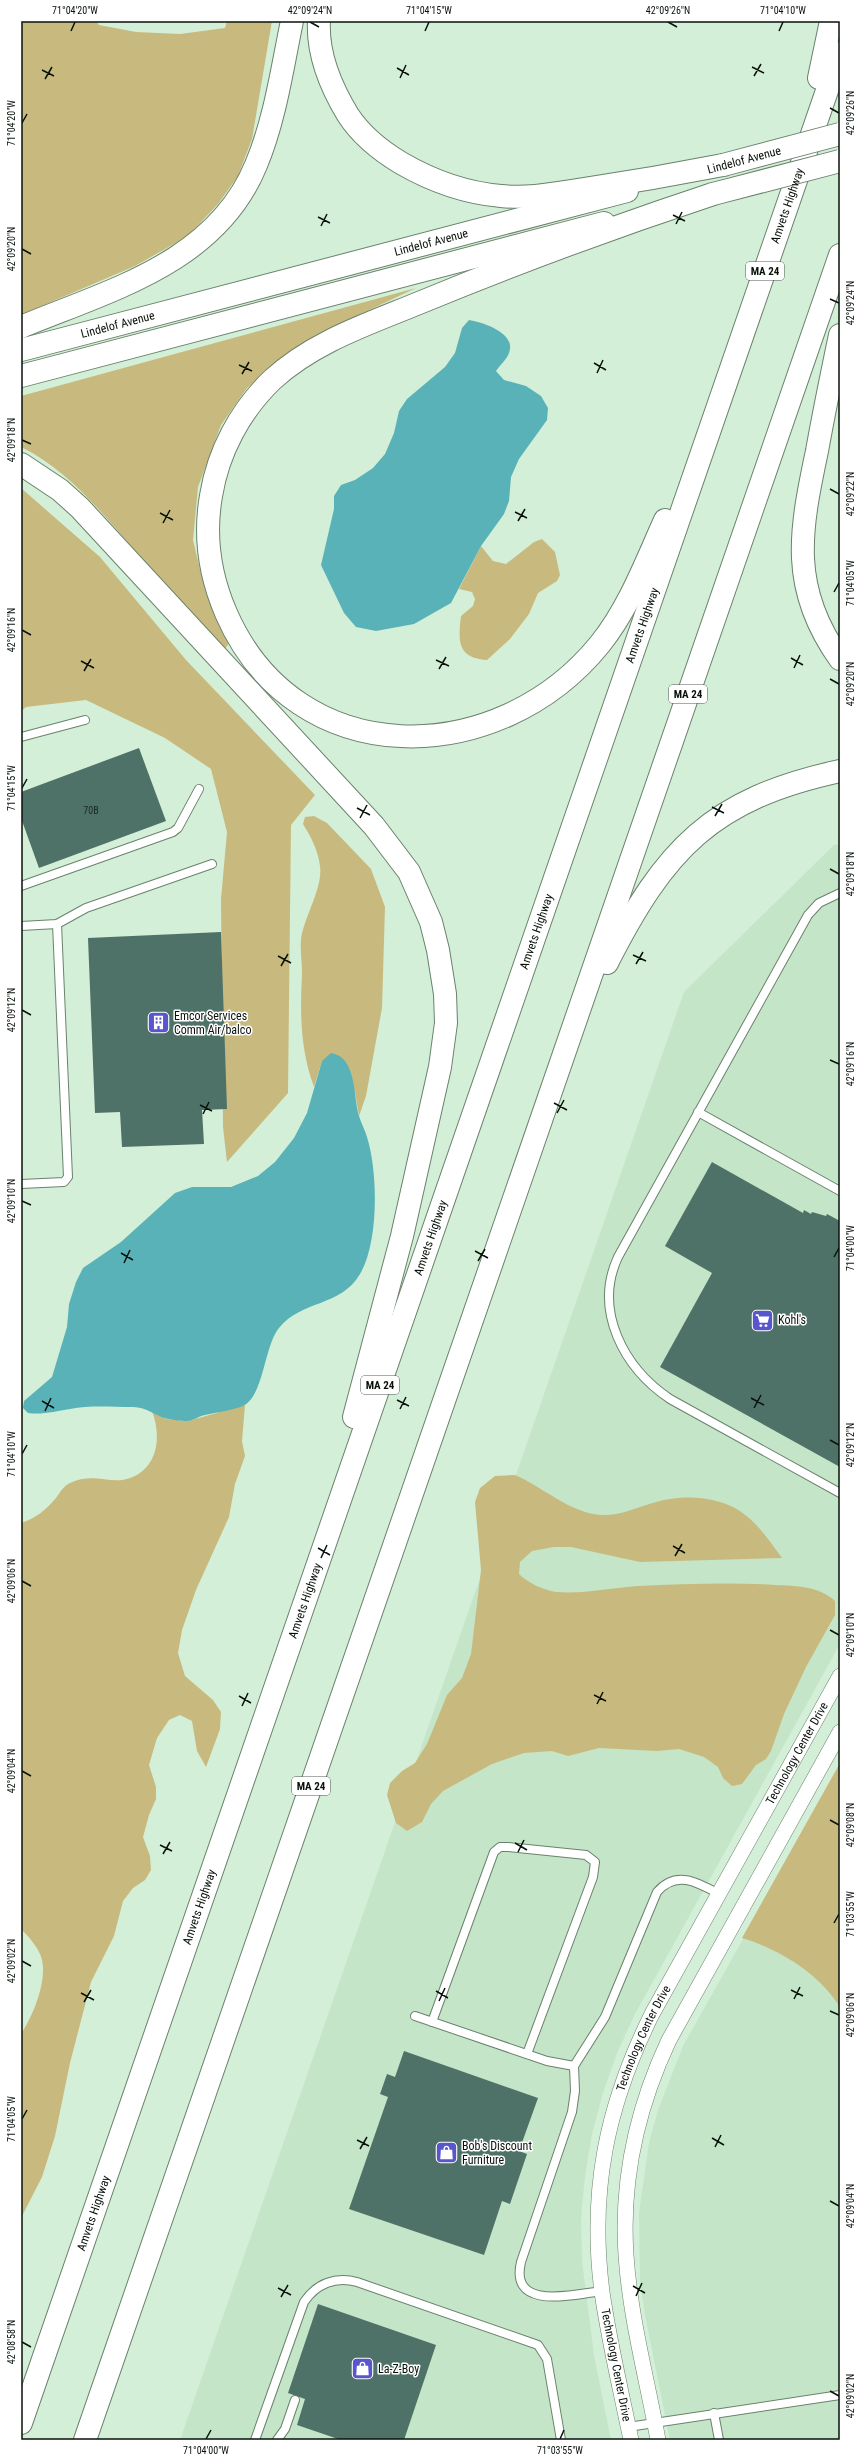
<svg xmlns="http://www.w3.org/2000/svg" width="861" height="2461" font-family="'Roboto Condensed',sans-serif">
	<rect width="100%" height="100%" fill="#d4efd7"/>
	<!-- built -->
	<g fill="#c4e5c7">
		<polygon points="840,844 840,1644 635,2014 617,2053 603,2093 592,2134 585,2176 581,2218 582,2261 594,2355 611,2440 180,2440 684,992 834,845"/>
		<polygon points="779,1875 840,1924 840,2440 670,2440 645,2315 640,2281 639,2212 649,2143 658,2110 683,2046"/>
	</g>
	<!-- green -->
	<g fill="#c8ba7e">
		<polygon points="21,21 96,21 99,25 136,32 180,34 225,28 227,21 272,21 252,139 238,176 218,204 188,236 135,266 21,315"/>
		<path d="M416,288L316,335L247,388L221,425L198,487L193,540L205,590L229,643L225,649C196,618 167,586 139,555C104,516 69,470 21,447V396Z"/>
		<polygon points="21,488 100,557 186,660 315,795 291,825 288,1093 227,1162 223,1127 221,899 227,832 211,769 165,738 86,700 26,707 21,711"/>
		<path d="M542,539L555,552L560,575L557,581L538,593L529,614L510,639L487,660C457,658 458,641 461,616L473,606L475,599L472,592L459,589L481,546L493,561L506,564L534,542Z"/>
		<path d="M314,816L327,823L371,869L385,907L382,1008L366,1096L359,1116L355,1092L322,1061L314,1087C300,1049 300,1012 302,973C302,962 300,950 301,939C304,917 323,888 320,866C318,850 311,837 303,824L305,817Z"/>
		<path d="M245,1405L242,1441L245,1456L235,1484L229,1517L196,1590L182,1630L178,1653L185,1676L213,1700L221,1712L220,1729L206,1767L197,1751L192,1721L180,1715L169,1720L157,1738L149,1765L156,1787V1799L149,1815L143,1837L150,1856L151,1870L145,1880L133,1888L123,1901L114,1936L91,1982L70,2063L55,2136L42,2177L21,2218V2034C33,2016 50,1976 40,1954C36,1945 28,1936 21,1929V1523C36,1518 46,1510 56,1498C60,1493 63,1486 70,1483C92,1472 110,1484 127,1479C158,1470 162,1437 152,1411L166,1419L188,1421Z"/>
		<path d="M515,1475C543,1487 570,1513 601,1515C621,1516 637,1507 656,1502C684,1494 721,1496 744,1514C759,1525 771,1543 782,1558L640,1562L571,1547H554L532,1551L520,1562L519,1574C528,1583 543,1590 556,1592C584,1594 611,1588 638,1586C684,1584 730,1582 775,1585C796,1586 819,1586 835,1601V1615L806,1667L784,1714L771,1751L766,1759L756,1765L742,1784L732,1786L723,1778L718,1767L704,1757L679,1749L657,1751L599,1748L568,1756L552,1751L524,1753L492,1764L443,1791L431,1804L422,1822L407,1831L396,1823L387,1795L390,1783L402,1771L415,1763L427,1744L447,1695L462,1678L471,1654L481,1570L475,1502L480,1488L495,1476Z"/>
		<path d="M840,1763V2007C819,1973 779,1949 742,1938Z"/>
	</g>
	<!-- water -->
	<g fill="#58b2b7">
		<path d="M469,320C482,322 517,333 509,353C507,359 500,365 496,371L504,380L526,386L541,396L548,408L547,420L519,459L511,477L509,501L504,514L481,546L451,603L414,624L376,631L356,627L344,613L321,565L334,509V496L341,485L355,480L373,468L385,454L394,433L399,411L407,399L445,367L455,353L462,328Z"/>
		<path d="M331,1053C357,1057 353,1096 359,1116C361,1123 365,1130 367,1137C378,1172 379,1242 360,1274C341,1307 301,1300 279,1328C264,1346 264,1396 243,1406C230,1411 218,1412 205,1415C199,1416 193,1421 187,1421C181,1421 173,1420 168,1419C155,1416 146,1406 131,1407C112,1407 89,1405 70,1409C55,1411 44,1415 28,1413L23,1408L24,1401L52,1377L67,1327L69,1304L76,1282L83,1268L121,1242L175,1193L192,1187H231L258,1176L275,1162L294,1138L307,1113L322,1061Z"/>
	</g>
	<!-- building -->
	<g fill="#4f7268">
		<polygon points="139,748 166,821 39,868 21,818 21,792"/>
		<polygon points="221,932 227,1109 202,1110 204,1144 122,1147 120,1112 95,1113 88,938"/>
		<polygon points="712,1162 803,1213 804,1210 811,1214 812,1212 826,1216 827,1214 840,1221 840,1467 660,1367 712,1273 665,1246"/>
		<polygon points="404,2051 538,2098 519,2151 527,2154 510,2204 502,2201 484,2255 349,2209 388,2097 380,2094 387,2074 395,2077"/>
		<polygon points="318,2304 436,2345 404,2440 341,2440 297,2425 305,2399 288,2393"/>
	</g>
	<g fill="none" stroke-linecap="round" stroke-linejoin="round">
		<defs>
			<g id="service">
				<polyline points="21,737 85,720"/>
				<polyline points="21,886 173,832 178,828 199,789"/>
				<path d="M840,893L819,903L808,915L618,1257C593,1311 624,1368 670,1399L840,1493"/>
				<polyline points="21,926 57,924 86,908 212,864"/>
				<polyline points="698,1112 840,1191"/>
				<polyline points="21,1184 64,1182 68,1177 57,924"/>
				<polyline points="415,2016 547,2061 574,2066"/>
				<polyline points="432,2022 494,1852 500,1847 508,1847 586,1855 595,1862 593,1877 527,2054"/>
				<path d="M602,2291C576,2294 509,2312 521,2262L572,2112L575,2091L574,2066L605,2017L657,1892C676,1870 697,1882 719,1894"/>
				<polyline points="714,2413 719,2440"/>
				<polyline points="628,2427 840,2395"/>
				<path d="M255,2440L304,2302C316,2284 335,2276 357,2282L538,2345L547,2359L561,2440"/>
				<polyline points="277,2440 285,2429 295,2400"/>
			</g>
			<g id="minor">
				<path id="s1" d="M631,2440C621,2391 609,2341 602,2292C589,2190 607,2105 652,2014L840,1676"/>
				<path d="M658,2440C647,2379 630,2317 626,2255C621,2180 637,2108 669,2040L840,1732"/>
			</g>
			<g id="secondary">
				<path id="s2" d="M21,350L627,191"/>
				<polyline points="21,376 604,223"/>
			</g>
			<g id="motorway">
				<path d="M319,21C317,55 331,87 348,115C361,135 381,151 401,163C432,181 466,193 501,196C530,199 557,193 585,189C631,182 677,174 723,165"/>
				<polyline points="819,78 831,21"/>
				<path d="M21,327C110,290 216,263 256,165C275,120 282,69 292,21"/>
				<path d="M840,335C832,373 824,412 817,451C800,531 789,588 840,659"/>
				<polyline points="21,464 60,490 80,508 374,826 409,872 431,922 438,950 445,994 446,1023 440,1067 402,1236 354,1417"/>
				<path d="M665,520C646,562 629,608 600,644C498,770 296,774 226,613C210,576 204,536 211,496C218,452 240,411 272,380C313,342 368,324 419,303C516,263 613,227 713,194"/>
				<path d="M607,963C665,849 711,799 840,771"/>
				<path id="s3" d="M21,2423L840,53"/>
				<polyline points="85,2440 840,255"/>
			</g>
		</defs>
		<!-- service casing -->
		<use href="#service" stroke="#6a826c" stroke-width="10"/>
		<!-- minor casing -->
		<use href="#minor" stroke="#6a826c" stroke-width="16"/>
		<!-- secondary casing -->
		<use href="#secondary" stroke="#6a826c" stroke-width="24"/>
		<!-- motorway casing -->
		<use href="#motorway" stroke="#6a826c" stroke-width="24"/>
		<!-- service -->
		<use href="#service" stroke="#fff" stroke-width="8"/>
		<!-- minor -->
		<use href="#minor" stroke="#fff" stroke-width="15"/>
		<!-- secondary -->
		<use href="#secondary" stroke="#fff" stroke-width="22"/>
		<!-- motorway -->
		<use href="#motorway" stroke="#fff" stroke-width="22"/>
		<defs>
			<g id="secondary-bridge">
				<polyline points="723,165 840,134"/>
				<polyline points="713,194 840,161"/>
			</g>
		</defs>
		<!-- secondary-bridge casing -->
		<use href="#secondary-bridge" stroke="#6a826c" stroke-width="24" stroke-linecap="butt"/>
		<!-- secondary-bridge -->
		<use href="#secondary-bridge" stroke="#fff" stroke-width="22"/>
	</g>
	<!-- ticks -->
	<path fill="none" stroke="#09120a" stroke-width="1.5" d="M310,22L319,27M668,22L677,27M71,31L75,22M425,31L429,22M779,31L783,22M752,67L764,73M397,68L409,75M42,70L54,76M754,76L761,64M400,78L406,65M45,79L52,67M830,108L839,113M22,123L27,114M673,215L685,221M318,217L330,223M676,224L682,212M321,226L327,214M22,249L31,254M830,299L839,303M594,363L606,370M239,365L252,371M597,373L603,360M242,374L249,362M22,440L31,444M830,489L839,494M515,512L527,518M160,513L173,520M518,521L525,509M163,523L170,510M834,592L839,583M22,630L31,635M791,658L803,665M436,660L449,666M81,661L94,668M794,668L800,655M439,669L446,657M84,671L91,659M830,679L839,684M22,788L27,779M712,807L724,813M357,808L370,815M715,816L722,804M360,818L367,805M830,869L839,874M633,955L646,961M278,956L291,963M636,964L643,952M281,966L288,954M22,1010L31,1015M830,1060L839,1064M554,1103L567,1110M200,1105L212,1111M557,1113L564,1100M203,1114L209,1102M22,1201L31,1205M475,1251L488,1258M121,1253L133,1260M834,1257L839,1248M478,1261L485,1249M124,1263L130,1250M751,1398L764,1405M397,1400L409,1406M42,1401L54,1408M754,1408L761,1395M400,1409L406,1397M45,1411L51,1398M830,1440L839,1445M22,1454L27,1445M673,1546L685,1553M318,1548L330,1555M675,1556L682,1544M321,1558L327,1545M22,1581L31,1586M830,1630L839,1635M594,1695L606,1701M239,1696L251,1703M597,1704L603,1692M242,1706L248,1693M22,1771L31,1776M830,1820L839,1825M515,1843L527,1850M160,1845L172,1851M518,1852L524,1840M163,1854L170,1842M834,1923L839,1914M22,1961L31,1966M791,1990L803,1996M436,1991L448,1998M81,1993L94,2000M794,1999L800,1987M439,2001L445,1988M84,2002L91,1990M830,2011L839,2015M22,2119L27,2110M712,2138L724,2145M357,2140L369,2146M715,2147L721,2135M360,2149L367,2137M830,2201L839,2206M633,2286L645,2293M278,2288L291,2295M636,2296L642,2283M281,2297L288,2285M22,2342L31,2347M830,2391L839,2396M206,2439L211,2430M560,2439L564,2430"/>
	<!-- icons -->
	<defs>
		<symbol id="building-square" viewBox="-11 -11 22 22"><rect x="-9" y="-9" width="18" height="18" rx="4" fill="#5756cd" stroke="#fff"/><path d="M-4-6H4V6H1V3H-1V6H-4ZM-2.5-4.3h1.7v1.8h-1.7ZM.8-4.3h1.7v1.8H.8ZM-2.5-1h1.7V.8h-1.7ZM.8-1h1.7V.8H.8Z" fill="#fff"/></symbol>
		<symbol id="supermarket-square" viewBox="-11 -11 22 22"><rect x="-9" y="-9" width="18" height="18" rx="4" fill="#5756cd" stroke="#fff"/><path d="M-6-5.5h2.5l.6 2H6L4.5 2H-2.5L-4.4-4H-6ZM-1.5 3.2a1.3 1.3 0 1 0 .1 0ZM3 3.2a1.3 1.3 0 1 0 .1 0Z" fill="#fff"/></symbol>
		<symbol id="shop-square" viewBox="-11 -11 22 22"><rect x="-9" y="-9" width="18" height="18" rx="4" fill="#5756cd" stroke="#fff"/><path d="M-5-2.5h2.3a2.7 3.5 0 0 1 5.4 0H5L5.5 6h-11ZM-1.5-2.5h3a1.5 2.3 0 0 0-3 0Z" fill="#fff"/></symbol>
	</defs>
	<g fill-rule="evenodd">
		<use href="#building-square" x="146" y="1010" width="25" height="25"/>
		<use href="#supermarket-square" x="750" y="1308" width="25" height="25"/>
		<use href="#shop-square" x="434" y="2140" width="25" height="25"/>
		<use href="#shop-square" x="350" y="2356" width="25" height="25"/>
	</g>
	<g text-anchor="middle" stroke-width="3" stroke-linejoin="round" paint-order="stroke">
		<!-- number labels -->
		<g font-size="10" fill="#1a2a22">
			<text x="91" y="814">70B</text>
		</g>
		<!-- shield labels -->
		<g fill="#fff" stroke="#535954" stroke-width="1">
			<rect x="746" y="262" width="38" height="18" rx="3"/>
			<rect x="669" y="685" width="38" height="18" rx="3"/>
			<rect x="361" y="1376" width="38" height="18" rx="3"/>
			<rect x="292" y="1777" width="38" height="18" rx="3"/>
		</g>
		<g font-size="11" font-weight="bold" fill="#09120a">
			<text x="765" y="275">MA 24</text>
			<text x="688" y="698">MA 24</text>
			<text x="380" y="1389">MA 24</text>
			<text x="311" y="1790">MA 24</text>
		</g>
		<!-- street labels -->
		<g font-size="12" fill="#09120a" stroke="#fff">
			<text transform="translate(744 160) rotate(-15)" y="4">Lindelof Avenue</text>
			<text dy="4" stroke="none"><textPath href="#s3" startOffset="2346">Amvets Highway</textPath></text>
			<text dy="4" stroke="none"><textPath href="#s2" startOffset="424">Lindelof Avenue</textPath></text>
			<text dy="4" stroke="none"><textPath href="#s2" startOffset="100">Lindelof Avenue</textPath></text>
			<text dy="4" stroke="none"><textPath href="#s3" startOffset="1902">Amvets Highway</textPath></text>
			<text dy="4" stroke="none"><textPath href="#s3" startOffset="1578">Amvets Highway</textPath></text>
			<text dy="4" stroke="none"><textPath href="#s3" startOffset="1254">Amvets Highway</textPath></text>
			<text dy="4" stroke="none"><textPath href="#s3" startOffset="870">Amvets Highway</textPath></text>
			<text dy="4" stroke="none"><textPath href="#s1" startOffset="736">Technology Center Drive</textPath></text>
			<text dy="4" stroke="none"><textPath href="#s3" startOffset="546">Amvets Highway</textPath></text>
			<text dy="4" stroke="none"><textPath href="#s1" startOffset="412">Technology Center Drive</textPath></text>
			<text dy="4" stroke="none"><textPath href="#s3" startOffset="222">Amvets Highway</textPath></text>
			<text transform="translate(616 2365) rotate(79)" y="4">Technology Center Drive</text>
		</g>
		<!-- poi labels -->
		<g font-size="12" fill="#09120a" stroke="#fff" text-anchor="start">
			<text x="174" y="1020">Emcor Services<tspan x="174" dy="14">Comm Air/balco</tspan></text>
			<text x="778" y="1324">Kohl's</text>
			<text x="462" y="2150">Bob's Discount<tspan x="462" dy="14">Furniture</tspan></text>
			<text x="378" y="2373">La-Z-Boy</text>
		</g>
	</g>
	<!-- border -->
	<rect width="861" height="2461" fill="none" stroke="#ffffff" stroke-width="44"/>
	<rect x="22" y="22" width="817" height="2417" fill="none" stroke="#09120a" stroke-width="1.5"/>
	<g font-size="10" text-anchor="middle" fill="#09120a">
		<text x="75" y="14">71°04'20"W</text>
		<text x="310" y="14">42°09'24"N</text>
		<text x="429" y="14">71°04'15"W</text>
		<text x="668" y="14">42°09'26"N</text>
		<text x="783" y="14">71°04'10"W</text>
		<text transform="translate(850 113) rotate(-90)" y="4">42°09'26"N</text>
		<text transform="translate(11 123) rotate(-90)" y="4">71°04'20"W</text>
		<text transform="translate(11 249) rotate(-90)" y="4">42°09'20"N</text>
		<text transform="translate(850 303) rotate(-90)" y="4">42°09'24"N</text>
		<text transform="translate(11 440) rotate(-90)" y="4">42°09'18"N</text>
		<text transform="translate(850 494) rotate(-90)" y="4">42°09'22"N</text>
		<text transform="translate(850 583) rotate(-90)" y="4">71°04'05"W</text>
		<text transform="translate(11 630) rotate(-90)" y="4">42°09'16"N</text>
		<text transform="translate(850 684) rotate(-90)" y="4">42°09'20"N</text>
		<text transform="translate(11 788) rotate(-90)" y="4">71°04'15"W</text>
		<text transform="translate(850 874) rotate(-90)" y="4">42°09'18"N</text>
		<text transform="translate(11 1010) rotate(-90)" y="4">42°09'12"N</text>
		<text transform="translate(850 1064) rotate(-90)" y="4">42°09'16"N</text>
		<text transform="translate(11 1201) rotate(-90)" y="4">42°09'10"N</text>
		<text transform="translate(850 1248) rotate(-90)" y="4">71°04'00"W</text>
		<text transform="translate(850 1445) rotate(-90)" y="4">42°09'12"N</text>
		<text transform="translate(11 1454) rotate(-90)" y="4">71°04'10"W</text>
		<text transform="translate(11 1581) rotate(-90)" y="4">42°09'06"N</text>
		<text transform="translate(850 1635) rotate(-90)" y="4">42°09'10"N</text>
		<text transform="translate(11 1771) rotate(-90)" y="4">42°09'04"N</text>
		<text transform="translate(850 1825) rotate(-90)" y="4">42°09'08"N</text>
		<text transform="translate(850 1914) rotate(-90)" y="4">71°03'55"W</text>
		<text transform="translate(11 1961) rotate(-90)" y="4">42°09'02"N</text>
		<text transform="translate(850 2015) rotate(-90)" y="4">42°09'06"N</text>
		<text transform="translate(11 2119) rotate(-90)" y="4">71°04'05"W</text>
		<text transform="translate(850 2206) rotate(-90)" y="4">42°09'04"N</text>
		<text transform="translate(11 2342) rotate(-90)" y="4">42°08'58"N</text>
		<text transform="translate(850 2396) rotate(-90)" y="4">42°09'02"N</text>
		<text x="206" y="2454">71°04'00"W</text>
		<text x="560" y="2454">71°03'55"W</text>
	</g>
</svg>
